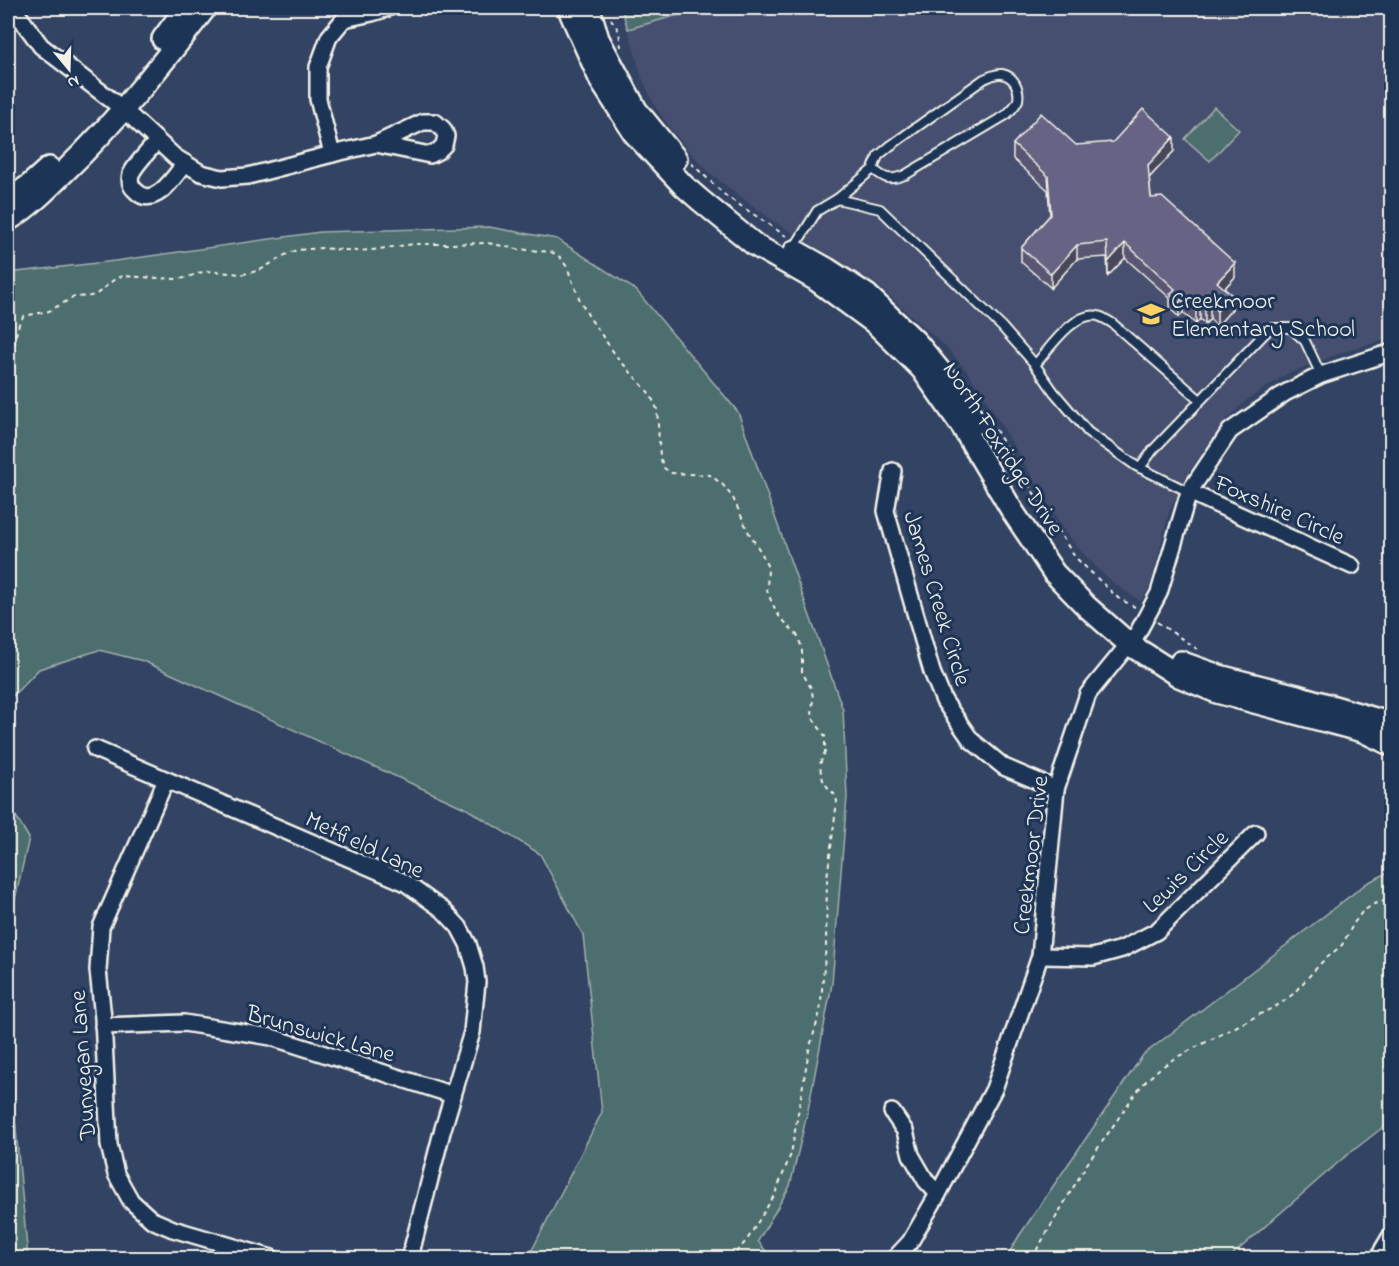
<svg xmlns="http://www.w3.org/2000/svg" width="1399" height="1266" font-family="'Indie Flower',sans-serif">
	<rect width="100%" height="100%" fill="#334364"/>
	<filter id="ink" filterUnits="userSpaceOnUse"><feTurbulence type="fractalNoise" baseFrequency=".0167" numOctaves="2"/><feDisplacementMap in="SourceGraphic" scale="12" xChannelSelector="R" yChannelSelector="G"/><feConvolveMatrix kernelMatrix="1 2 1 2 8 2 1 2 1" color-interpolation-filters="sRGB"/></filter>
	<g filter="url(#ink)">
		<!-- built -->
		<polygon fill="#465070" points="703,8 1391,8 1391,338 1343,352 1287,374 1248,399 1223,423 1187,475 1169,512 1152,579 1146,594 1140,601 1119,587 1100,571 1082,552 1063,529 986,399 967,371 946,347 876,284 772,220 737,194 710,173 687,149 670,128 655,106 642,78 628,29"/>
		<!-- green -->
		<g fill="#4e6e6e" stroke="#a1b0ab" stroke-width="1.5">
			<polygon points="621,8 703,8 628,29"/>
			<polygon points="1214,107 1239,130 1210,161 1185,139"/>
			<polygon points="489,227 557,239 636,290 738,412 843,710 847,797 832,984 808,1110 790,1186 758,1241 771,1258 528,1258 602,1112 583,935 540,854 467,809 143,661 99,650 39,669 8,701 8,273 115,261 320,232"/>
			<polygon points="8,803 29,838 8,930"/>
			<polygon points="1391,871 1391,1121 1341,1160 1229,1258 1006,1258 1019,1236 1143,1055 1367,883"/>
			<polygon points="8,950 15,1119 28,1258 8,1258"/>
		</g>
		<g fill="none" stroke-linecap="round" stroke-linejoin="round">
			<defs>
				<g id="lane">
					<path d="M837,199L873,169L878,156L890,146L984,79C989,77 996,73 1002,74C1014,76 1020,89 1018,100C1016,106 1010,111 1006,115L905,175C889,181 885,179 873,169"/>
					<polyline points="794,248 817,211 837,199 880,209 1002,327 1033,362 1054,392 1088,432 1136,466 1189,492"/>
					<path d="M1035,365C1049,349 1075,310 1098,316C1103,317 1108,321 1112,323L1200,400"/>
					<polyline points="1140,468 1153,450 1270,328 1291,328 1305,341 1321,375"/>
				</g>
				<g id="street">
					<polyline points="13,8 41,46 123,109 175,157 201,173 222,178 248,176 336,153 376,144 430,155 438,151 444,145 446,136 443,129 435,122 423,122 376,144"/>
					<polyline points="344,19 372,13 388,8"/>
					<path d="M157,141C150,150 136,163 131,174C129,181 131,187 136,191C154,210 175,176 185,163"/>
					<polyline points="332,154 318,99 318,67 329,37 344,19 348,8"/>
					<polyline points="893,471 886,511 932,672 944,701 971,740 1004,767 1056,789"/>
					<polyline points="1189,492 1352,566"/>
					<polyline points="95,749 404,882 443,910 459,927 468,944 475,967 477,982 472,1032 442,1132 411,1253 411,1258"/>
					<polyline points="166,780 101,927 98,970 103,1018 109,1145 116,1174 131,1201 152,1220 173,1229 272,1258"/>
					<polyline points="1040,956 1093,957 1122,949 1157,931 1256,833"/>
					<polyline points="103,1026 184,1023 271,1037 453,1095"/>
					<polyline points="892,1112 905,1131 911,1155 926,1181 938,1194"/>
					<polyline points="895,1258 910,1242 938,1194 994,1089 1040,956 1056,789 1088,694 1137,634 1159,593 1189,492 1230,431 1285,393 1321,375 1392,352"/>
					<polyline points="1379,1258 1383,1249 1392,1234"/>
				</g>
				<g id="secondary">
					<polyline points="569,8 572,16 601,81 635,134 684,186 700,200 755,245 815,279 875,323 922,369 962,426 1013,512 1054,573 1086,606 1129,644 1179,676 1217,692 1363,731 1392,745"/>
					<polyline points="589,8 598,39 636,110 676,159"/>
					<polyline points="163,39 186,8"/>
					<polyline points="8,201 30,185 49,168"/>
					<path d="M8,220C29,207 46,190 64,172C116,122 161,65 205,8"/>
					<polyline points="795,251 827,269 867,295 916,342 957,392 975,423"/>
					<polyline points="1181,662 1185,664 1219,676 1297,696 1392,724"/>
				</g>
			</defs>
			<!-- lane casing -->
			<use href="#lane" stroke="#f4f1e8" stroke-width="12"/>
			<!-- street casing -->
			<use href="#street" stroke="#f4f1e8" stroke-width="20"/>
			<!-- secondary casing -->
			<use href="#secondary" stroke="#f4f1e8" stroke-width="26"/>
			<!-- path -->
			<g stroke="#f4f1e8" stroke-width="2" stroke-dasharray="4.5 4.5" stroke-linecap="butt">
				<polyline points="611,19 619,31 621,47"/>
				<polyline points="691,163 726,196 786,236"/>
				<polyline points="8,416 14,372 15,338 20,321 24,316 49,311 74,297 91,296 98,293 116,278 123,276 175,279 185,278 205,271 242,274 250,273 262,269 285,255 297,250 322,248 357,251 372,250 414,244 452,244 488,243 517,249 551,252 560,257 567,267 579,298 589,317 617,357 650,394 657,409 660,457 664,468 671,473 710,475 723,485 733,498 749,533 762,554 768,568 767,590 772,603 779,616 798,636 802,649 802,672 811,688 813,697 812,717 825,736 825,752 820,764 821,773 824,783 835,795 837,801 827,878 826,945 820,1012 809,1050 791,1154 775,1194 747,1240 731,1258"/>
				<polyline points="991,422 1023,476 1075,557 1118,598 1135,607"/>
				<polyline points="1157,622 1197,649"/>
				<polyline points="1032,1258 1087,1164 1135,1094 1146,1081 1159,1069 1175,1058 1280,1004 1293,994 1322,962 1342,945 1354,923 1362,912 1374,904 1392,899"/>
			</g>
			<!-- lane -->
			<use href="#lane" stroke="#1d3557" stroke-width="8"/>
			<!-- street -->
			<use href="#street" stroke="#1d3557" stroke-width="15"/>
			<!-- secondary -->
			<use href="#secondary" stroke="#1d3557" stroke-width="21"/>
		</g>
		<!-- wall -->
		<polygon fill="#585672" stroke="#f4f1e8" stroke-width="1.5" points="1013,144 1076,145 1174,151 1149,178 1151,198 1235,277 1224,289 1232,309 1217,326 1210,319 1205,324 1200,319 1196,324 1183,313 1179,317 1170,309 1170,298 1125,258 1108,276 1107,257 1077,259 1051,288 1021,262 1021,248 1050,215 1048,190 1013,159"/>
		<!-- shaded-wall -->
		<g fill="#47465c" stroke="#f4f1e8" stroke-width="1.5">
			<polygon points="1174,137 1174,151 1148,179 1148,165"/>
			<polygon points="1125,243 1125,258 1108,276 1108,262"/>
			<polygon points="1077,245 1077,259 1051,288 1051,274"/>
			<polygon points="1235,263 1235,277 1217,296 1217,282"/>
			<polygon points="1232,295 1232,309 1217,326 1217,311"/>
			<polygon points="1183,298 1183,313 1179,317 1179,303"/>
			<polygon points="1200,305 1200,319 1196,324 1196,310"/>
			<polygon points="1210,305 1210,319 1205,324 1205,310"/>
		</g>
		<!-- building -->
		<polygon fill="#666484" stroke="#f4f1e8" stroke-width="1.5" points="1143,109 1174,137 1148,165 1151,198 1162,197 1235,263 1217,282 1232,295 1217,311 1210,305 1205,310 1200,305 1196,310 1183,298 1179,303 1170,294 1175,289 1125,243 1108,262 1107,242 1077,245 1051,274 1021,248 1051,214 1048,176 1013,144 1041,113 1076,145 1113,142"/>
	</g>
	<!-- icons -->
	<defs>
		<symbol id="school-bare" viewBox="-9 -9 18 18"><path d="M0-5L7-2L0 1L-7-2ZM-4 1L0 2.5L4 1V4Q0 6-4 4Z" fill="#ffd166" stroke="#1d3557" stroke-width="2.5" paint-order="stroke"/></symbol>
	</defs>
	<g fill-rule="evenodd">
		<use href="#school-bare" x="1132" y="295" width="38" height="38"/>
	</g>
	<g text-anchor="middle" stroke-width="6" stroke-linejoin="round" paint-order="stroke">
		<!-- poi labels -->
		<g font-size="24" fill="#f4f1e8" stroke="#1d3557" text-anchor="start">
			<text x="1171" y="308">Creekmoor<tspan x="1171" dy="28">Elementary School</tspan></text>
		</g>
		<!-- street labels -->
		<g font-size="24" fill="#f4f1e8" stroke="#1d3557">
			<text transform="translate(1004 448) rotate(57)" y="8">North Foxridge Drive</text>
			<text transform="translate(1280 509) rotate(24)" y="8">Foxshire Circle</text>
			<text transform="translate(938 598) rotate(73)" y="8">James Creek Circle</text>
			<text transform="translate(365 844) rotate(25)" y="8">Metfield Lane</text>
			<text transform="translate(1030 855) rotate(-83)" y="8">Creekmoor Drive</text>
			<text transform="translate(1185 871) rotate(-44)" y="8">Lewis Circle</text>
			<text transform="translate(321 1033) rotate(16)" y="8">Brunswick Lane</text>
			<text transform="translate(82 1065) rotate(-94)" y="8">Dunvegan Lane</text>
		</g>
	</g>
	<!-- margin -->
	<rect width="1399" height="1266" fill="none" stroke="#1d3557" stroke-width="30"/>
	<rect x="15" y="15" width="1369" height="1236" fill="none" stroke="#f4f1e8" stroke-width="2" filter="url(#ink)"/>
	<!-- north arrow -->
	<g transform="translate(69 69) rotate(161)" stroke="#1d3557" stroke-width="4.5" paint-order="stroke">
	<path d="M0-4.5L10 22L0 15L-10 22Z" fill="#f4f1e8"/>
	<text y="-9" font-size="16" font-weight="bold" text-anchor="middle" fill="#f4f1e8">N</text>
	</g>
</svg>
